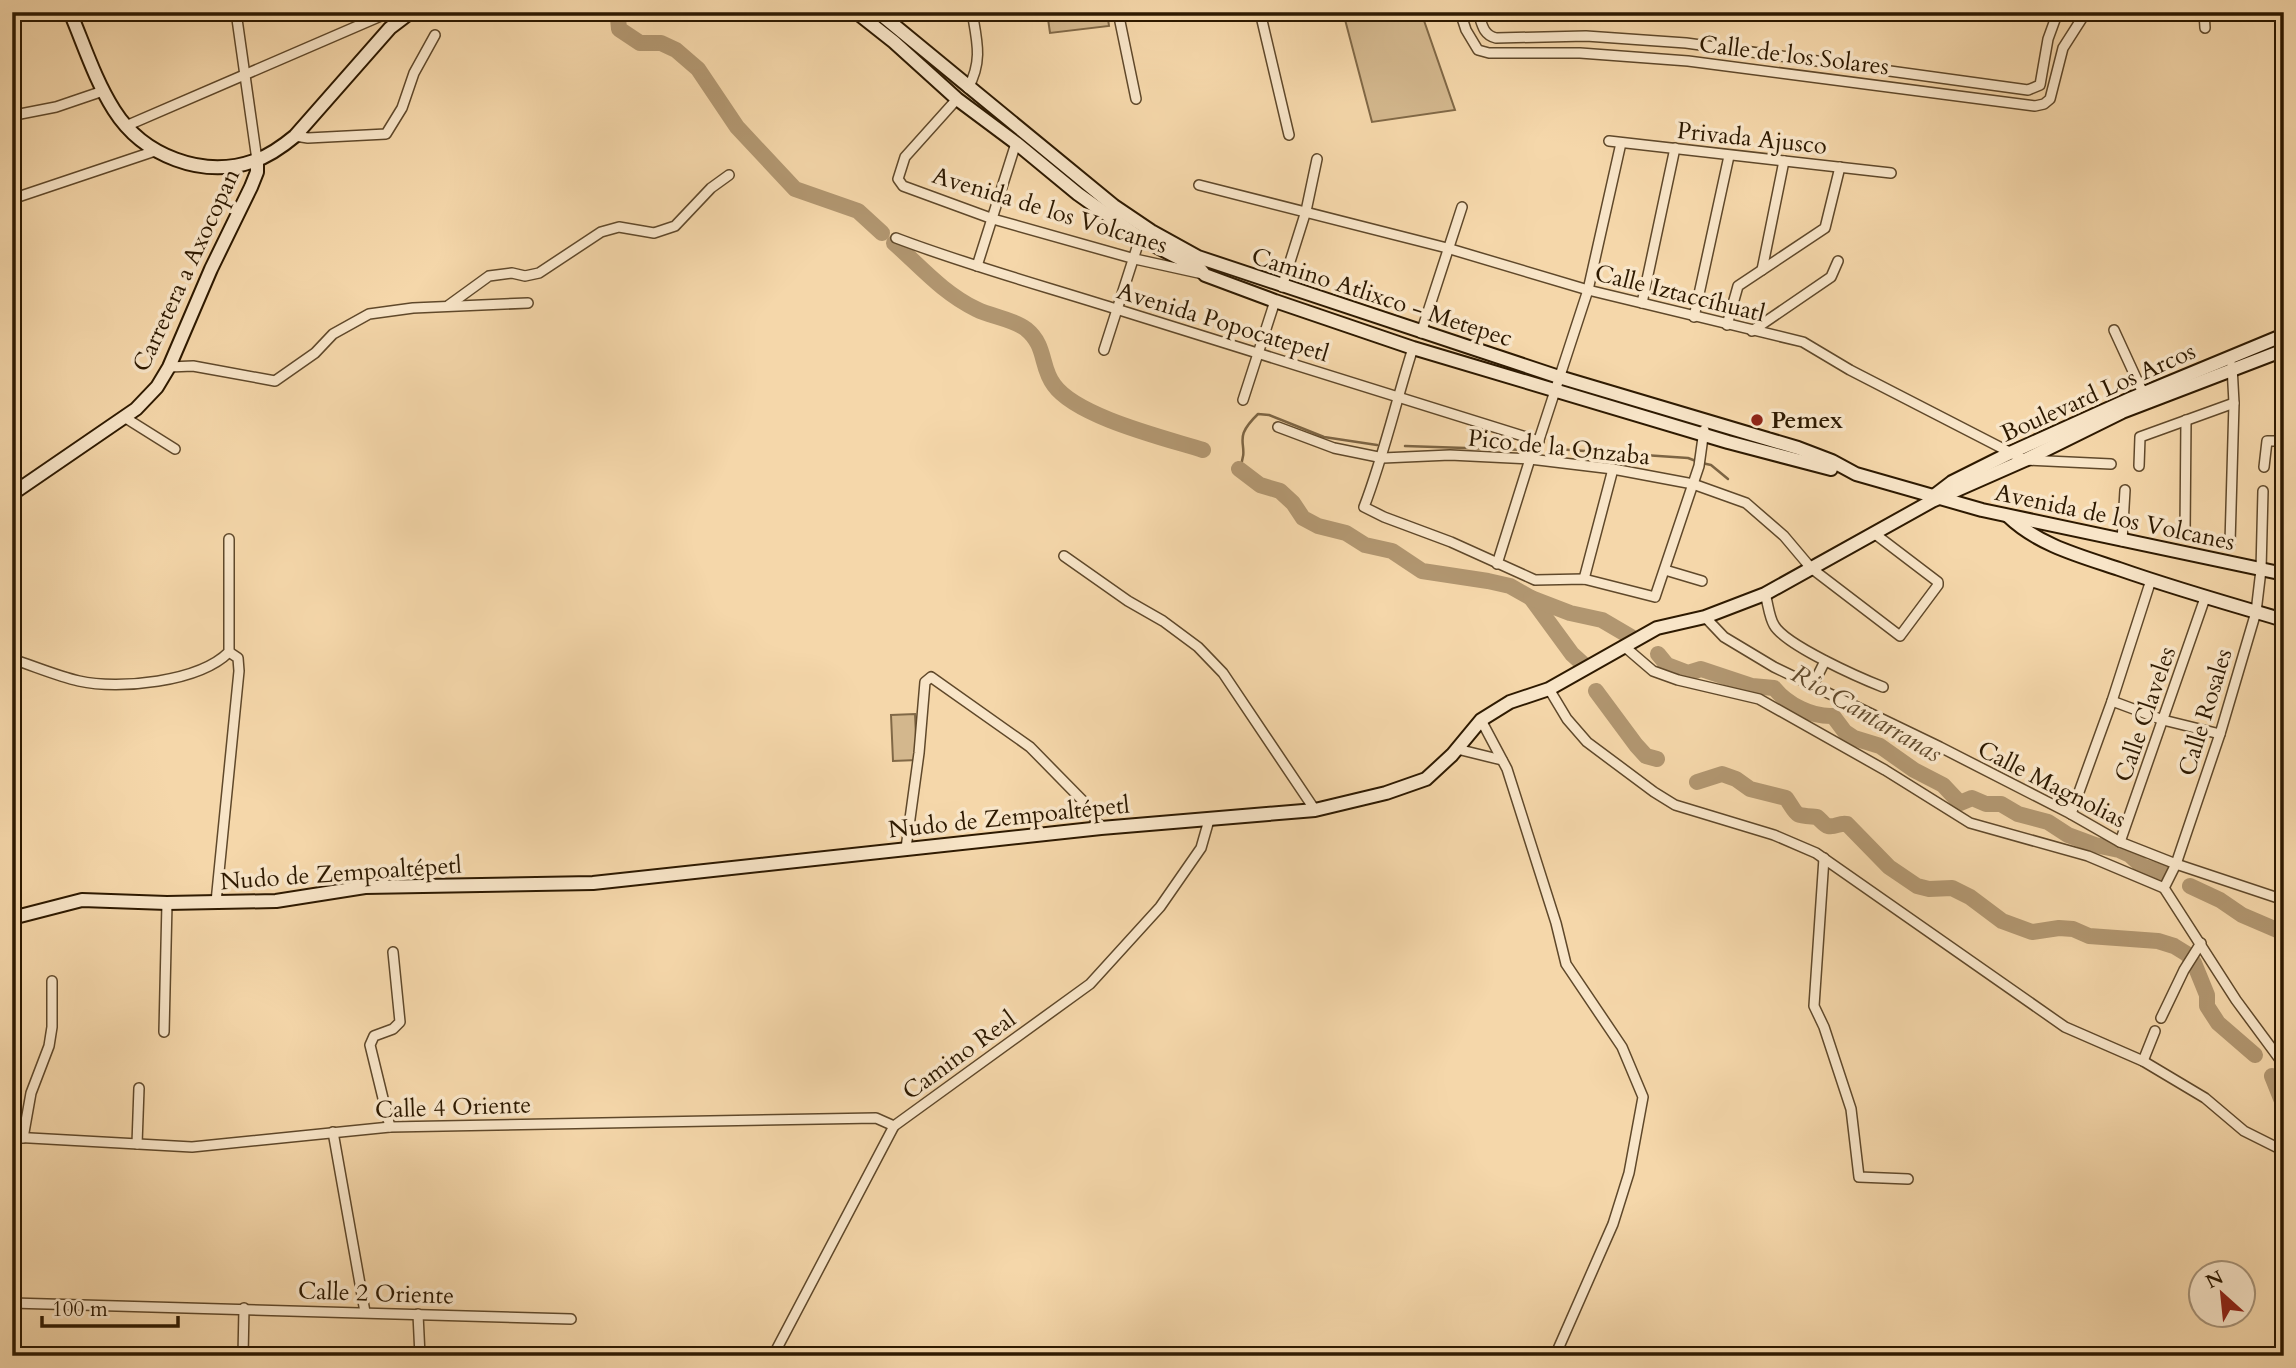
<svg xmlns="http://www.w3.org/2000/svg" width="2296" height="1368" font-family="Cardo,serif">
	<rect width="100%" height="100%" fill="#f5d7aa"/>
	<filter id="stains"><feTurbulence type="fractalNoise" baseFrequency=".00286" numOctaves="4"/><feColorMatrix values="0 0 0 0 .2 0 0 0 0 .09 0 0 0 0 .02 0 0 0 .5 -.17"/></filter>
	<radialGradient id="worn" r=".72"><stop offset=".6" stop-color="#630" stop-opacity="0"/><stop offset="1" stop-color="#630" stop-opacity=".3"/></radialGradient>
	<!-- green -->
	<g fill="#d3b78d" stroke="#806846" stroke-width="2">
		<polygon points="1047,12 1107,12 1109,26 1050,33"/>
		<polygon points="1343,12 1421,12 1455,110 1372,122"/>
		<polygon points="915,714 917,760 893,761 891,715"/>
	</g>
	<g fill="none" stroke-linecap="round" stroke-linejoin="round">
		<!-- stream -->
		<g stroke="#7c6443" stroke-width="2.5">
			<polyline points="1405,446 1526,450"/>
			<polyline points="1556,449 1688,458 1696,461"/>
			<polyline points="1702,463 1711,465 1728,479"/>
			<path d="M1239,469C1252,442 1229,442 1258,414L1269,415L1324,437L1377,445"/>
		</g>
		<!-- river -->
		<g stroke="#b19670" stroke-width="16">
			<polyline points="613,12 618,18 619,29 640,43 661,43 676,50 698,69 737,127 795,189 858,211 882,233"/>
			<path d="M894,243C921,267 943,293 976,309C992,317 1013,319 1026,329C1047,346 1040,367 1054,385C1077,417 1165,438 1203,450"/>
			<polyline points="1239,469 1260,485 1280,491 1293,503 1303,518 1318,526 1346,533 1365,545 1392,551 1422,571 1488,581 1510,586 1531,598 1572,654 1583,664"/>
			<polyline points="1531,598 1570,613 1602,620 1631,637"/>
			<path d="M1658,654L1667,665L1688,673L1701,669L1752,686L1774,688C1788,705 1812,717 1833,716L1845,732L1854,738L1880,746L1914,770L1943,785L1960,803L1972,798L1986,804H2001L2018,814L2048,822L2068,835L2095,845L2119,850L2130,855L2142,866L2164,873"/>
			<polyline points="1596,691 1636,745 1646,756 1657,759"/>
			<path d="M1697,782L1722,774L1736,779L1750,789L1786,798C1799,817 1793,815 1817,817C1821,820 1824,825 1828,826C1835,828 1840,822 1847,824L1889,867L1917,886L1929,889L1952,888L1970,897L2002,921L2032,932L2059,928L2073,929L2089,936L2158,941L2174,946L2187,954L2194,963L2207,995V1006L2218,1023L2255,1055"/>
			<polyline points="2190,886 2220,900 2242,915 2284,933"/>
			<polyline points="2272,1076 2284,1106"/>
		</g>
		<defs>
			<g id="street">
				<polyline points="236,12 257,160"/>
				<polyline points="1118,12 1136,99"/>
				<polyline points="1260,12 1289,135"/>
				<polyline points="1460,12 1466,30 1478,50 1489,53 1580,53 1688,61 2035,106 2044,104 2050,99 2063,48 2086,12"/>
				<path d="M1478,12C1482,24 1483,35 1496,38L1586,36L1686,43L2028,90L2040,85L2048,39L2056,17L2055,12"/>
				<polyline points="2204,12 2205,28"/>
				<path d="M968,88C983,61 977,41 972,12"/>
				<polyline points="957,99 905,157 898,179 903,186 993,219 1135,259 1203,274"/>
				<polyline points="15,115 56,107 103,91"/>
				<polyline points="126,126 390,12"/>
				<polyline points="295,136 308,138 386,134 402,108 414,73 435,35"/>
				<polyline points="1609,141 1891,173"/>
				<polyline points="1199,185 1447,248 1588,290 1803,342 1850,370 2025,460 2111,464"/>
				<polyline points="12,199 155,151"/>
				<path d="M896,238C967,265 1040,285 1113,308C1255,352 1397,396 1539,441"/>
				<polyline points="977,266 1016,143"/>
				<polyline points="1762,270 1784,161"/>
				<polyline points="1282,287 1306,211 1317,159"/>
				<polyline points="1642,303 1675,148"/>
				<polyline points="449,305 489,276 512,273 525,276 539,273 601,232 619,227 654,233 675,226 711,188 729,175"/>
				<polyline points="1694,317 1729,156"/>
				<polyline points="1727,325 1738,286 1825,228 1840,167"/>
				<polyline points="2114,330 2143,393"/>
				<polyline points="1752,331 1831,277 1838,261"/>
				<polyline points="1421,333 1462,207"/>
				<path d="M1413,348C1396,401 1384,455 1364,507L1384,517L1451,542L1535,580L1584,579L1655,597L1699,466L1704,430"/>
				<polyline points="1104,350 1140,238"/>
				<polyline points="2278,353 2284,370"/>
				<polyline points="169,367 193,366 275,381 315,353 333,334 369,314 413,308 528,303"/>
				<polyline points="1243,400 1275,301"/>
				<polyline points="124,417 175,449"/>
				<polyline points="1278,427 1334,448 1383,458 1450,455 1530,459 1613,469 1693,484 1746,503 1784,536 1811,568 1900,636 1938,585 1938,582 1875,534"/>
				<polyline points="2139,466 2140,437 2234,403"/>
				<polyline points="2264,467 2267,441 2284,441"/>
				<polyline points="2263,491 2261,570 2256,612 2220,734 2176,864 2164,888 2236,1000 2284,1065"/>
				<polyline points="2185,533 2186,420"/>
				<polyline points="2122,541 2125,490"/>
				<polyline points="2230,543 2234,403 2232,366"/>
				<polyline points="1064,556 1128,601 1163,621 1198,647 1223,673 1315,810"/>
				<polyline points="1497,564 1530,459 1536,449 1588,290 1621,143"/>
				<polyline points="1665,570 1702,581"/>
				<polyline points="1584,579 1613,469"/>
				<path d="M1765,594C1768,603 1769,617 1774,625C1785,645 1860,678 1883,687"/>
				<polyline points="1705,617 1724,637 1774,667 1940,747 2071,814 2120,842 2176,864 2284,900"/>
				<polyline points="1625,647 1653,671 1678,680 1759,699 1885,770 1970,823 2088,856 2164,888"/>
				<path d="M12,659C34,666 57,676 79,681C119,690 199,682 229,652V539"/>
				<polyline points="1813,685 1825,661"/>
				<polyline points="1549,689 1567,719 1587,742 1654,792 1675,805 1774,835 1816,853 2065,1027 2143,1061 2205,1098 2244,1131 2284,1151"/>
				<polyline points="2112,701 2163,720 2220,734"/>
				<polyline points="1481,720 1507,769 1556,923 1566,964 1622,1047 1643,1097 1629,1173 1613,1224 1555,1356"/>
				<polyline points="1457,749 1502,760"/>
				<polyline points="2071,814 2112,701 2151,580"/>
				<polyline points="2120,842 2205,598"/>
				<polyline points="906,848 919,753 925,682 931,677 1030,747 1084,802 1101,828"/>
				<polyline points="1824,858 1814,1006 1824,1027 1851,1109 1859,1177 1908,1179"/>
				<polyline points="216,902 239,671 238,658 229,652"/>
				<polyline points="2282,945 2284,945"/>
				<polyline points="2161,1018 2184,970 2201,943"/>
				<polyline points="164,1032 167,903"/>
				<polyline points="2143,1061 2155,1031"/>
				<polyline points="390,1127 370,1045 374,1036 393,1029 400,1022 393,952"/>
				<polyline points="333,1132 365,1312"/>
				<polyline points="12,1137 192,1147 390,1127 876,1118 894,1126"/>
				<polyline points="23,1138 31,1093 49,1046 52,1027 52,981"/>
				<polyline points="137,1144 139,1088"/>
				<polyline points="12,1303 571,1319"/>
				<polyline points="418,1314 420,1356"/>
				<polyline points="243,1356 244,1308"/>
				<polyline points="773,1356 894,1126 1090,984 1160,907 1201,848 1209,820"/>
			</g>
			<g id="secondary">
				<path d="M70,12C84,45 95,80 114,110C143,156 203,179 254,161C269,156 283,146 295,136L390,28L411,12"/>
				<polyline points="856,12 894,42 957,99 1016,143 1078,194 1140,238 1200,269 1205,275 1275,301 1413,348 1728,442 1831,469"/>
				<polyline points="878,12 1114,206 1151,231 1198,257 1559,377 1798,448 1832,461 1856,474 1982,510 2284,574"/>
				<polyline points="12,494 136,409 157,387 169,367 211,269 251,187 257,172 257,160"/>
				<polyline points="1935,495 1952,482 2010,453 2132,398 2284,335"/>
				<path d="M2008,516C2038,545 2080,556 2119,569C2173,588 2229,604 2284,620"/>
				<polyline points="12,918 82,900 167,903 276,901 365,887 593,883 1101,828 1315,810 1386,793 1426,779 1452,755 1481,720 1510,702 1549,689 1657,628 1705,617 1765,594 1932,501 2025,460 2122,412 2284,350"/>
			</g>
		</defs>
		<!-- street casing -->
		<use href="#street" stroke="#5f482a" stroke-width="12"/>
		<!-- secondary casing -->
		<use href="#secondary" stroke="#2d1900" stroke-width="16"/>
		<!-- street -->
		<use href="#street" stroke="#f8e5c8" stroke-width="9"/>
		<!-- secondary -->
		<use href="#secondary" stroke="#f8e5c8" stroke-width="12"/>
	</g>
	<!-- markers -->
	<circle fill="#8f2418" stroke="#f8e5c8" stroke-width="2.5" cx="1757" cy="420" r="7"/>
	<g text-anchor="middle" stroke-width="7" stroke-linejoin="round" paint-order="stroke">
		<!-- street labels -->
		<g font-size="24" fill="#2d1900" stroke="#f8e5c8">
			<text transform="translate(1794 55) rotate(7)" y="8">Calle de los Solares</text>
			<text transform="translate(1752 138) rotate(6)" y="8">Privada Ajusco</text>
			<text transform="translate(1050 210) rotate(17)" y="8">Avenida de los Volcanes</text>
			<text transform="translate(186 270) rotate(-65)" y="8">Carretera a Axocopan</text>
			<text transform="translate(1680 293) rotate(14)" y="8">Calle Iztaccíhuatl</text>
			<text transform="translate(1382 297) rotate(18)" y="8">Camino Atlixco - Metepec</text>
			<text transform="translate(1223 322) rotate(17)" y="8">Avenida Popocatepetl</text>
			<text transform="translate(2098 392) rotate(-24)" y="8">Boulevard Los Arcos</text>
			<text transform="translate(1559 447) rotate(6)" y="8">Pico de la Onzaba</text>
			<text transform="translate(2115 517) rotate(12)" y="8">Avenida de los Volcanes</text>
			<text transform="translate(2205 712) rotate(-73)" y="8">Calle Rosales</text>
			<text transform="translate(2145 714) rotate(-71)" y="8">Calle Claveles</text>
			<text transform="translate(2052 784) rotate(27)" y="8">Calle Magnolias</text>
			<text transform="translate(1009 817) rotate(-6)" y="8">Nudo de Zempoaltépetl</text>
			<text transform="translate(341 873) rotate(-4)" y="8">Nudo de Zempoaltépetl</text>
			<text transform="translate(959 1055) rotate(-36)" y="8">Camino Real</text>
			<text transform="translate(453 1107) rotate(-2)" y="8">Calle 4 Oriente</text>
			<text transform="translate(376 1293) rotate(2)" y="8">Calle 2 Oriente</text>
		</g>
		<!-- poi labels -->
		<g font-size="24" font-weight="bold" fill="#2d1900" stroke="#f8e5c8" text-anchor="start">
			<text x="1771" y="428">Pemex</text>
		</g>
		<!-- water labels -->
		<g font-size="26" font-style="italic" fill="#624b2d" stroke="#f8e5c8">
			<text transform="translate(1867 713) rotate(30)" y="9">Rio Cantarranas</text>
		</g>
	</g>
	<!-- margin -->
	<rect width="2296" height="1368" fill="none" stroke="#f5d7aa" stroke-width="42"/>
	<rect x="14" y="14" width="2268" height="1340" fill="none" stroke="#2d1900" stroke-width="3.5"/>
	<rect x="21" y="21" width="2254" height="1326" fill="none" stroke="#2d1900" stroke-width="2"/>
	<!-- north arrow -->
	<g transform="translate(2222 1294) rotate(333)"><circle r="33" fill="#f8e5c8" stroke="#a79378" stroke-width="2"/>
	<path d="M0-5L12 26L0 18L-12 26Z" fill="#8f2418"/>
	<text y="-10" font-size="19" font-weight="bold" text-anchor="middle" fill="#2d1900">N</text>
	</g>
	<!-- scale -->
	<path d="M42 1316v10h136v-10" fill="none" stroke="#2d1900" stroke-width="3.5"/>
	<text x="52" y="1316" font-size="21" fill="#2d1900" stroke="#f8e5c8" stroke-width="5" paint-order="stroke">100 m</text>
	<rect width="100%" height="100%" filter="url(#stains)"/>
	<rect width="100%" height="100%" fill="url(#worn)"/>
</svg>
